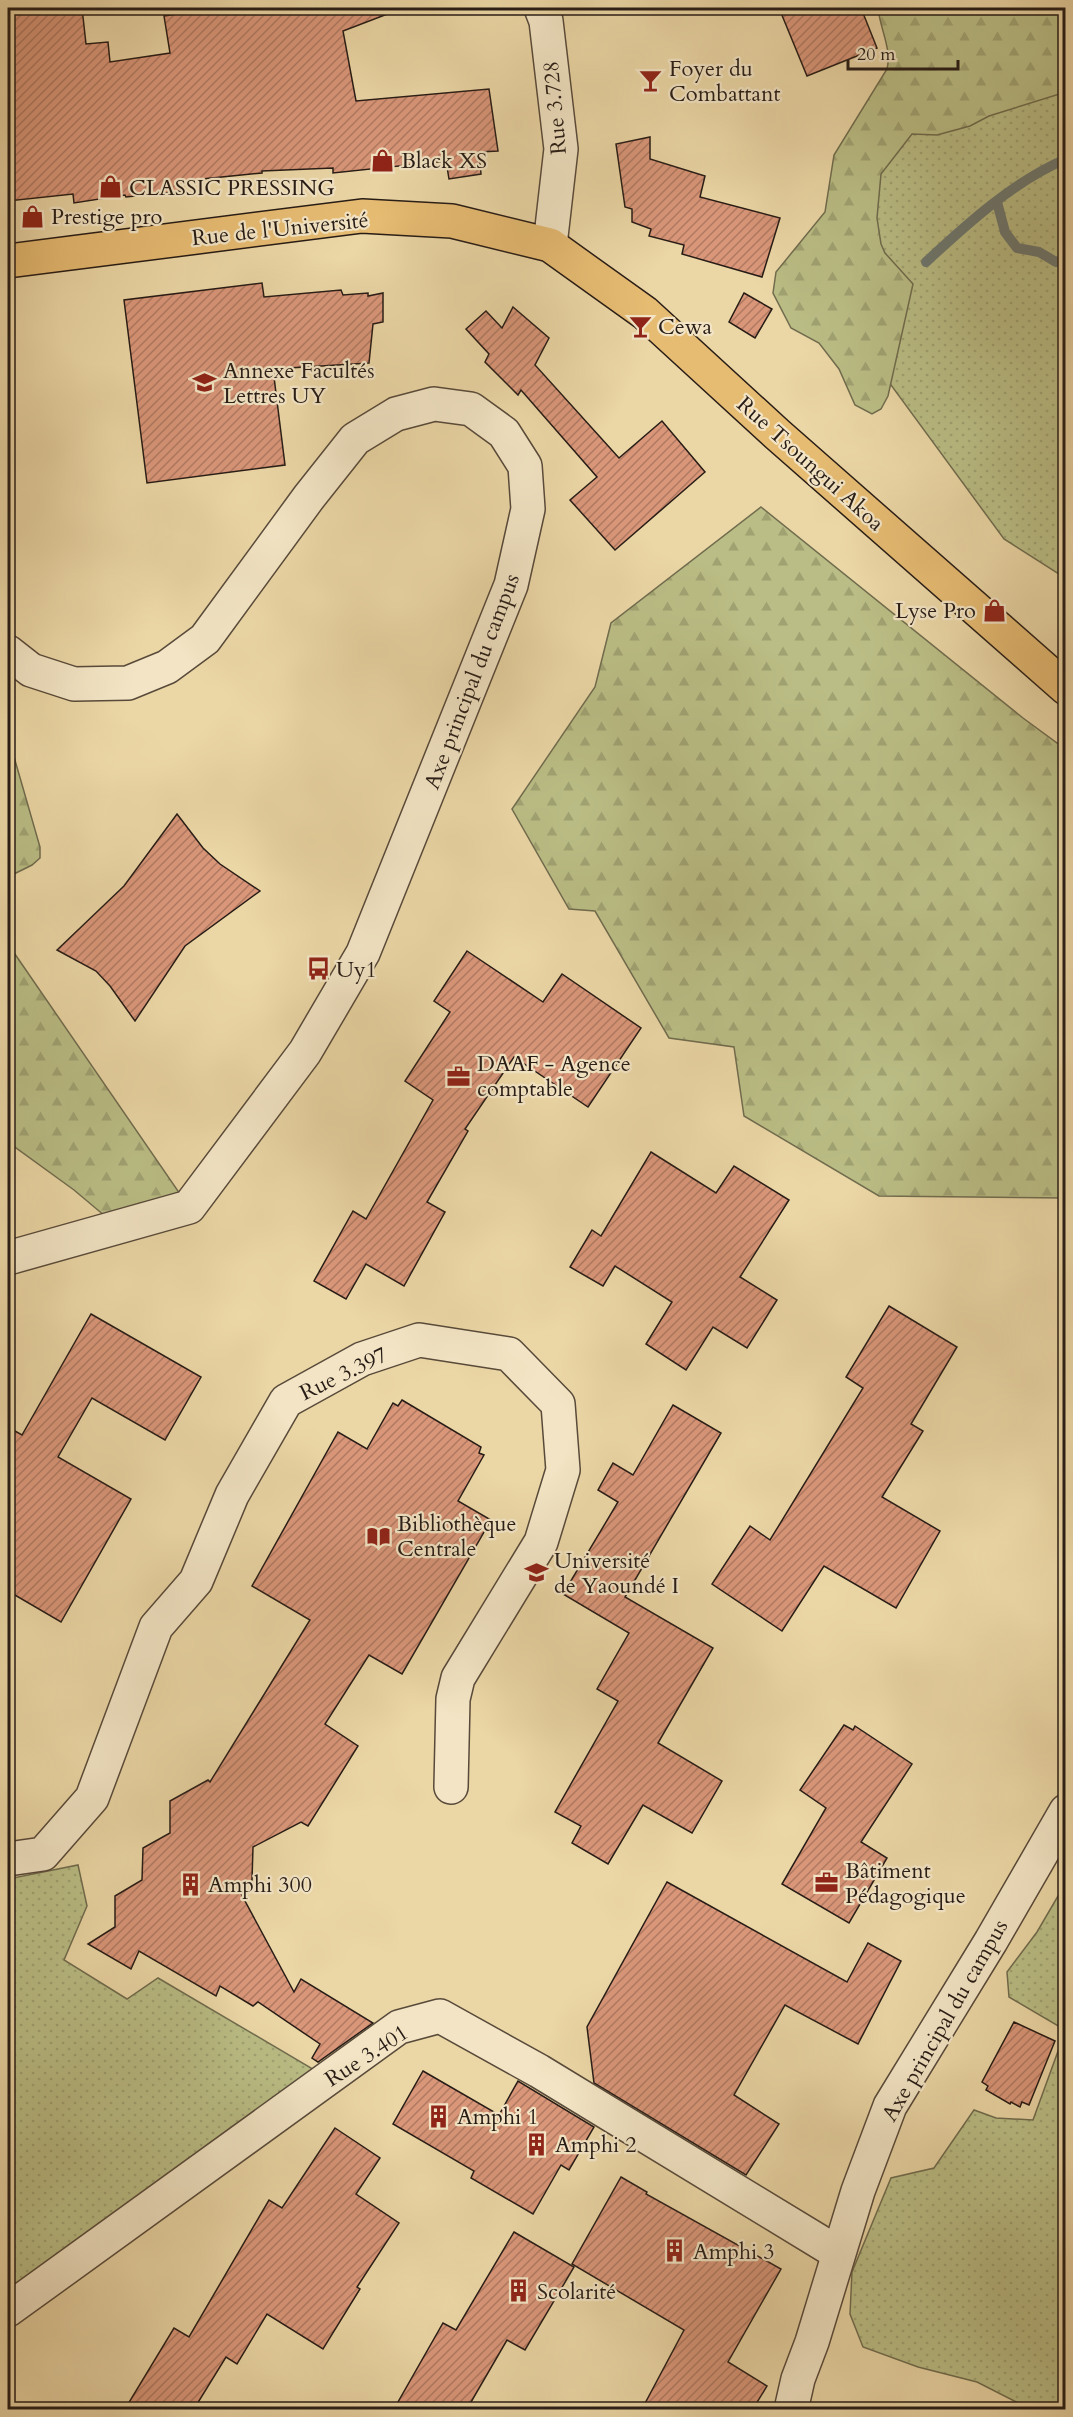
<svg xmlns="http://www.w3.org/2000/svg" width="1073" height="2417" font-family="Cardo,serif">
	<defs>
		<pattern id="grass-dots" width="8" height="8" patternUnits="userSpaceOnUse" patternTransform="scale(1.5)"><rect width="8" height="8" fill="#babd85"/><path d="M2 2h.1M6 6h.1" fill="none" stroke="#a0a272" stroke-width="1.8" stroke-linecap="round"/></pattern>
		<pattern id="forest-firs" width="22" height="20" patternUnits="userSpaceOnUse" patternTransform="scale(1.5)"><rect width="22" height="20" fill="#babd85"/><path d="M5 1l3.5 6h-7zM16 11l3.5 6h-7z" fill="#a0a272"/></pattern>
		<pattern id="building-hatch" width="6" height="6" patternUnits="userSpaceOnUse" patternTransform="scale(1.5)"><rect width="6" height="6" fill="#d99679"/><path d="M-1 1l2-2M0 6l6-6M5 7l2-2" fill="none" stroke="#b07a62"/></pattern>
	</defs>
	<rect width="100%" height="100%" fill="#ebd6a5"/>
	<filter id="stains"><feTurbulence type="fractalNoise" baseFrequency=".00333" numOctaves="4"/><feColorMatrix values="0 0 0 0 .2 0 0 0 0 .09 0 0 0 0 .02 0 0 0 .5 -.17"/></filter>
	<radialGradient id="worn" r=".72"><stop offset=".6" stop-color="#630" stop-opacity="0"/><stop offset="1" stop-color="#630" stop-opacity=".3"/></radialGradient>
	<!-- grass -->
	<g fill="url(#grass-dots)" stroke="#706c4e" stroke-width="1.5">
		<polygon points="1065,61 1065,578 1004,539 833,306 897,128"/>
		<polygon points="78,1865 87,1906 64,1960 127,1999 158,1978 328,2078 8,2310 8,1879"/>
		<polygon points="1065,1884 1065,2030 1009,1997 1007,1972 1037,1932"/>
		<polygon points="1065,2032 1065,2409 1030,2409 977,2382 918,2367 863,2347 850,2314 852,2272 891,2178 934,2168 974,2110 996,2118 1033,2120"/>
	</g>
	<!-- forest -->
	<g fill="url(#forest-firs)" stroke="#706c4e" stroke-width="1.5">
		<path d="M878,8H1065L1066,92L989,116L970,126L937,135L912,134L881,174L877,218L881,244L885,253L913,284L888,396L881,409L872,414L855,405L839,369L819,343L791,328L773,293L776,272L825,212L834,155L887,69C892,49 880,29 878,8Z"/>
		<polygon points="761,507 1023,718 1065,749 1065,1198 879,1196 744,1116 734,1047 669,1038 595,911 569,909 512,809 595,687 611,623"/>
		<polygon points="8,736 40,847 40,858 32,865 8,877"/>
		<polygon points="8,944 189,1207 118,1227 74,1190 8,1142"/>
	</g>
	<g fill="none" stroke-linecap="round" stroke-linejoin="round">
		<!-- stream -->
		<g stroke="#6d7972" stroke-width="10">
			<polyline points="997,202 1005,232 1017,248 1039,252 1056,262 1066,260"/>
			<path d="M926,262C967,224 1014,181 1066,159"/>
		</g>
	</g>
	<!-- building -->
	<g fill="url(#building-hatch)" stroke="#271c16" stroke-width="1.5">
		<polygon points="8,8 82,8 86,44 108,42 110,62 170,53 164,16 216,8 398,8 398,10 343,31 356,101 489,89 498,151 479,152 481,174 449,179 446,161 333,173 333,168 262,171 262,173 183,181 184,191 126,197 125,195 74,203 73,194 8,201"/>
		<polygon points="779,8 861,8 877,48 807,76"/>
		<polygon points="650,137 650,159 705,176 700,197 780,218 762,277 682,254 684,245 649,236 651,229 632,222 632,209 625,207 616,144"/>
		<polygon points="262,283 264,297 341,290 343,295 368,293 368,296 383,293 383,322 373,324 369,363 273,369 285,465 147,483 124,300"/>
		<polygon points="744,293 772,309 755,338 729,322"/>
		<polygon points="513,307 549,338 535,365 619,458 662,421 705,472 615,550 570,500 597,477 521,390 518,395 485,362 489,354 466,329 486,311 502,328"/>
		<polygon points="177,814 203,848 220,864 260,891 185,946 135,1021 110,986 96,971 57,950 124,886"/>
		<polygon points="467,951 543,1002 562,974 641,1028 588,1107 514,1057 465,1129 468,1131 427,1202 445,1212 404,1286 366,1264 346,1299 314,1281 353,1211 366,1219 433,1100 405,1081 450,1012 434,1001"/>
		<polygon points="651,1152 716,1193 734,1166 789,1200 740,1277 777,1300 747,1348 713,1327 686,1370 646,1344 672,1302 615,1266 603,1286 570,1267 592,1230 601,1236"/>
		<polygon points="889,1306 957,1347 911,1424 923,1431 882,1497 940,1531 896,1608 824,1566 782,1631 712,1584 750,1526 770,1540 863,1388 846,1377"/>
		<polygon points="91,1314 201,1377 165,1440 92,1398 58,1457 131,1499 61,1622 8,1591 8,1427 22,1435"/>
		<polygon points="402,1400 481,1447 479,1453 484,1455 458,1501 491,1520 402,1674 369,1655 325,1724 358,1746 308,1826 301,1822 253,1847 252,1880 238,1888 294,1992 301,1979 373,2023 318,2062 312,2058 320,2044 258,2002 253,2006 220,1986 216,1996 139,1951 131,1969 88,1944 115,1927 115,1896 142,1880 143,1848 170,1833 170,1801 208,1780 210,1782 310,1620 252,1586 338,1432 367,1449 393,1403 398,1406"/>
		<polygon points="673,1405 721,1433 625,1597 713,1648 658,1743 722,1781 692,1833 643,1805 608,1864 572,1843 581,1826 555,1812 618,1701 597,1689 629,1633 563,1594 618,1502 598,1490 613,1463 633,1475"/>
		<polygon points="844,1725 853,1730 855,1726 912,1764 861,1842 887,1858 849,1923 782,1884 826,1808 800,1790"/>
		<polygon points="667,1882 847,1982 868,1943 901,1961 858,2044 785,2005 734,2095 779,2124 746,2175 594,2083 587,2027"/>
		<polygon points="1014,2022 1055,2041 1029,2105 1022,2102 1020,2107 1011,2102 1010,2104 986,2090 988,2086 982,2082"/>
		<polygon points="423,2071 499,2115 518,2081 594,2127 569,2170 561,2165 533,2214 471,2178 474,2171 393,2124"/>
		<polygon points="335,2128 380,2158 356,2194 399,2223 357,2287 360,2289 323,2349 267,2314 237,2364 226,2357 194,2409 125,2409 174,2328 189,2337 269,2200 282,2208"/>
		<polygon points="621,2177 647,2192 646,2194 781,2269 728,2362 767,2386 753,2409 642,2409 684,2330 572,2264"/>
		<polygon points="514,2232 574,2267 525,2350 507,2340 467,2409 394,2409 443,2323 456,2330"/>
	</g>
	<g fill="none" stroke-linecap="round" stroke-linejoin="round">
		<defs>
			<g id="minor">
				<polyline points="541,8 546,21 561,149 550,245"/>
				<polyline points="8,652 31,670 74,684 128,683 167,667 205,639 309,497 355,439 396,414 434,404 471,409 504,433 525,466 528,509 511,585 363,953 305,1052 189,1207 8,1258"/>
				<polyline points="8,1859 43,1854 92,1798 156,1627 196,1581 232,1495 286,1401 362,1359 419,1340 509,1354 558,1404 563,1470 541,1542 458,1678 453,1699 451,1787"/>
				<polyline points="8,2310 399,2027 440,2016 539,2071 838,2253"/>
				<polyline points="791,2410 798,2379 812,2342 858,2191 890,2106 991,1941 1066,1811"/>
			</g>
			<polyline id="major" points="8,261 362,216 452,221 550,245 645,313 777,434 1066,688"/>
		</defs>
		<!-- minor casing -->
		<use href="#minor" stroke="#584a3a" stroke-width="36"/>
		<!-- major casing -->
		<use href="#major" stroke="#271c16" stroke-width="36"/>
		<!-- minor -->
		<use href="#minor" stroke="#f2e4c4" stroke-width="33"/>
		<!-- major -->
		<use href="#major" stroke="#e6bb72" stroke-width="33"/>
	</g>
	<!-- icons -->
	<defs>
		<symbol id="bar-bare" viewBox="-9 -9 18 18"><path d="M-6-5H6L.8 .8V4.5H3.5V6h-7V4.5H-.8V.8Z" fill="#8f2418" stroke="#f2e4c4" stroke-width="2.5" paint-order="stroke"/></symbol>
		<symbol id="shop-bare" viewBox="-9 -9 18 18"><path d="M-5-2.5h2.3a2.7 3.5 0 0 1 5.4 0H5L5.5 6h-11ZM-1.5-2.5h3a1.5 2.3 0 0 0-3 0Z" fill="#8f2418" stroke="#f2e4c4" stroke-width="2.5" paint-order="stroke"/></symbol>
		<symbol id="school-bare" viewBox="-9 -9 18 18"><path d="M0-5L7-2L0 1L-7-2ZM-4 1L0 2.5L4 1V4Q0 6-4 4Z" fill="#8f2418" stroke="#f2e4c4" stroke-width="2.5" paint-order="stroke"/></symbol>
		<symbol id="bus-bare" viewBox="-9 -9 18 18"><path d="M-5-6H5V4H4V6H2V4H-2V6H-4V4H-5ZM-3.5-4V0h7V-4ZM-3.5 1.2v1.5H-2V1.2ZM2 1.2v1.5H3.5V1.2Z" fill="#8f2418" stroke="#f2e4c4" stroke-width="2.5" paint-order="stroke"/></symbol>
		<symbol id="office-bare" viewBox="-9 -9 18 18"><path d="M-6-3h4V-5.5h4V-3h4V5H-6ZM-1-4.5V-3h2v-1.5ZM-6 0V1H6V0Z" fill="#8f2418" stroke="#f2e4c4" stroke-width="2.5" paint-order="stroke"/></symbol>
		<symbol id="library-bare" viewBox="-9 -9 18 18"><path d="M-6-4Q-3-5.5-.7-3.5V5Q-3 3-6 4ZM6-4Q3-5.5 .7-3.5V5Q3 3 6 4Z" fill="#8f2418" stroke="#f2e4c4" stroke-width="2.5" paint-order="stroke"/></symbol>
		<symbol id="university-bare" viewBox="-9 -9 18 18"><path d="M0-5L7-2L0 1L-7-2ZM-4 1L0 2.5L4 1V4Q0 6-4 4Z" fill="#8f2418" stroke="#f2e4c4" stroke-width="2.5" paint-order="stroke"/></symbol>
		<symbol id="building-bare" viewBox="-9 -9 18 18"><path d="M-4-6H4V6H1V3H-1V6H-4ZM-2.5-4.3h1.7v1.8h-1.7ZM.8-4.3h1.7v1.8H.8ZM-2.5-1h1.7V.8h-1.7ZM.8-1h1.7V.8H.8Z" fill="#8f2418" stroke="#f2e4c4" stroke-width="2.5" paint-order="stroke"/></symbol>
	</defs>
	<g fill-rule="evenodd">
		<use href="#bar-bare" x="634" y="64" width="33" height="33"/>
		<use href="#shop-bare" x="366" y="144" width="33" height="33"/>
		<use href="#shop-bare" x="94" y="170" width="33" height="33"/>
		<use href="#shop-bare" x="16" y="200" width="33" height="33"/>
		<use href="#bar-bare" x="624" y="310" width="33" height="33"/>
		<use href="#school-bare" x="188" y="366" width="33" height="33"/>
		<use href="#shop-bare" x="978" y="594" width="33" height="33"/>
		<use href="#bus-bare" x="302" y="952" width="33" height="33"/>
		<use href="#office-bare" x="442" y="1060" width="33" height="33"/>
		<use href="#library-bare" x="362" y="1520" width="33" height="33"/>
		<use href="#university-bare" x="520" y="1556" width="33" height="33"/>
		<use href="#office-bare" x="810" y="1866" width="33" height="33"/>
		<use href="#building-bare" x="174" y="1868" width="33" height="33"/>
		<use href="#building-bare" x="422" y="2100" width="33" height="33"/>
		<use href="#building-bare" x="520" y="2128" width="33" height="33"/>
		<use href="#building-bare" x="658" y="2234" width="33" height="33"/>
		<use href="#building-bare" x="502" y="2274" width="33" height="33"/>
	</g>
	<g text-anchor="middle" stroke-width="4.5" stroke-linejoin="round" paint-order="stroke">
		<!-- poi labels -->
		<g font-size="22" fill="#271c16" stroke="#f2e4c4" text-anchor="start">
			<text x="669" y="76">Foyer du<tspan x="669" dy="25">Combattant</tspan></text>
			<text x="401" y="168">Black XS</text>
			<text x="129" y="195">CLASSIC PRESSING</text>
			<text x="51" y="224">Prestige pro</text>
			<text x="658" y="334">Cewa</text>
			<text x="223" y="378">Annexe Facultés<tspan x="223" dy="25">Lettres UY</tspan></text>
			<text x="976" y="618" text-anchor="end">Lyse Pro</text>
			<text x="336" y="977">Uy1</text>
			<text x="477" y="1071">DAAF - Agence<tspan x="477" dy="25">comptable</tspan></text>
			<text x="397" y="1531">Bibliothèque<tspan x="397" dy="25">Centrale</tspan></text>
			<text x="554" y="1568">Université<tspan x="554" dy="25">de Yaoundé I</tspan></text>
			<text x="845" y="1878">Bâtiment<tspan x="845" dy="25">Pédagogique</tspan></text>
			<text x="208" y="1892">Amphi 300</text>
			<text x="457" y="2124">Amphi 1</text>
			<text x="555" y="2152">Amphi 2</text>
			<text x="693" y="2259">Amphi 3</text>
			<text x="537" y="2299">Scolarité</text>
		</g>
		<!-- street labels -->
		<g font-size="22" fill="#271c16" stroke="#f2e4c4">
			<text transform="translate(554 108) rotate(-95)" y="8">Rue 3.728</text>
			<text transform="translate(280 228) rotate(-6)" y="8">Rue de l'Université</text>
			<text transform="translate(811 463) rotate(42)" y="8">Rue Tsoungui Akoa</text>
			<text transform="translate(471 681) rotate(-69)" y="8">Axe principal du campus</text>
			<text transform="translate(343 1373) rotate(-26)" y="8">Rue 3.397</text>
			<text transform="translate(944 2020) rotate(-60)" y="8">Axe principal du campus</text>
			<text transform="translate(366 2055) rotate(-33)" y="8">Rue 3.401</text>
		</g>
	</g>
	<!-- margin -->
	<rect width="1073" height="2417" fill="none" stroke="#ebd6a5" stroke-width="30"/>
	<rect x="9" y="9" width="1055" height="2399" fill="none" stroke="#271c16" stroke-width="3"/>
	<rect x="15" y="15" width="1043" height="2387" fill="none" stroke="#271c16" stroke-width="1.5"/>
	<!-- scale -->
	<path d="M848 60v9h110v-9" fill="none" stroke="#271c16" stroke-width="3"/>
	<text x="857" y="60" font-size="18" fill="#271c16" stroke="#f2e4c4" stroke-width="4.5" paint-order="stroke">20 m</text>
	<rect width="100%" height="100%" filter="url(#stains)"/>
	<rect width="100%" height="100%" fill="url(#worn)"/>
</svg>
